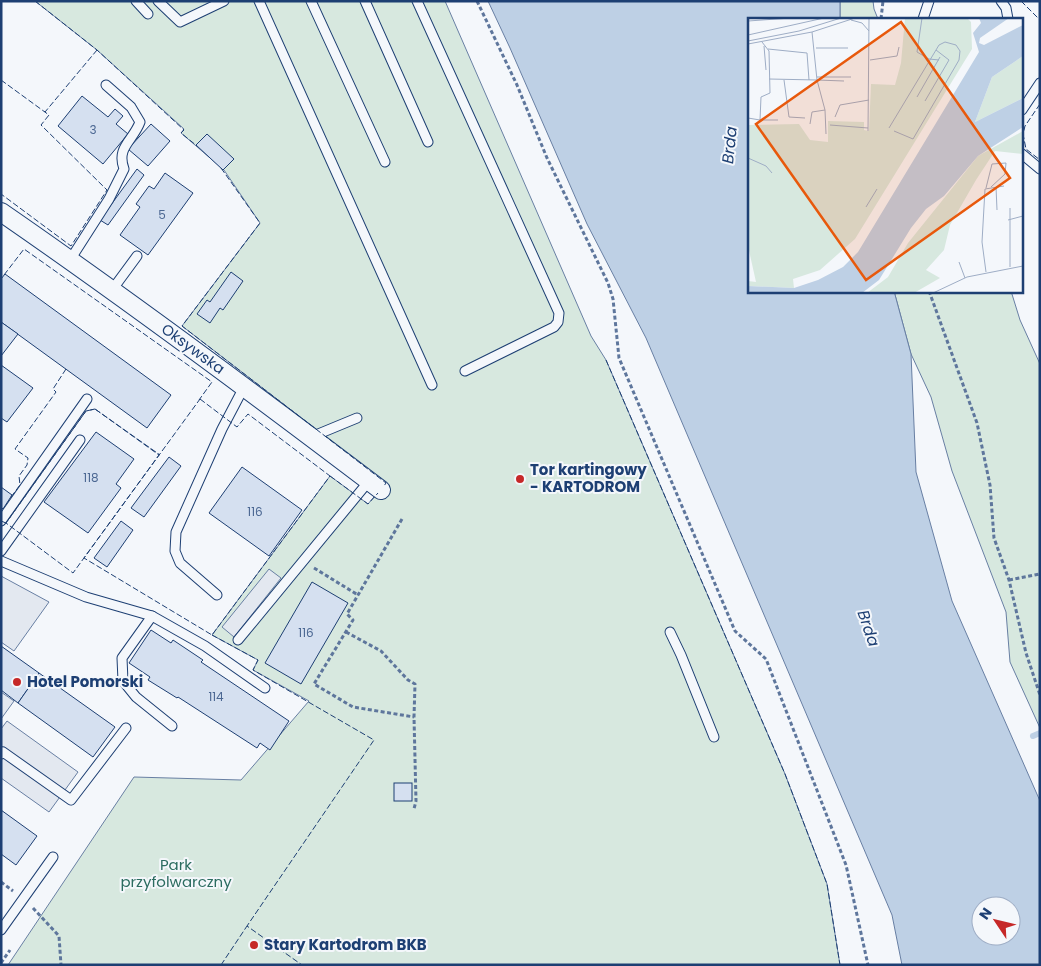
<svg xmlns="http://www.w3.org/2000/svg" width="1041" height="966" font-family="Poppins,sans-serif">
	<rect width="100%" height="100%" fill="#f4f7fb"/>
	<!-- green -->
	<g fill="#d7e8df" stroke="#687fa3">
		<polygon points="35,1 445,1 591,336 606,360 785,774 827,884 840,965 8,965 134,777 241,780 309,701 253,670 258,660 212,635 330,476 368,504 386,483 182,326 260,223 224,170 181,133 184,129 97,50"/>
		<polygon points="840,1 873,1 874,9 878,19 840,19"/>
		<polygon points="894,291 1011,291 1020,320 1040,364 1040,728 1010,662 1006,612 952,471 931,397 911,354"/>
	</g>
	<!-- parking -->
	<g fill="#e3e8f0" stroke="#687fa3">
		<polygon points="269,569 281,578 234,637 222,627"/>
		<polygon points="1,576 49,602 14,651 1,642"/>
		<polygon points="1,692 14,701 1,719"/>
		<polygon points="7,721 78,772 49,812 1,778 1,729"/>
	</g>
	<!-- water -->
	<path fill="#bed0e5" stroke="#687fa3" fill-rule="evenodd" d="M488,1H840V19H750V291H894L911,354L916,472L952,601L1040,801V965H902L892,915L646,338L587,224L510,48ZM981,906H1011V936H981Z"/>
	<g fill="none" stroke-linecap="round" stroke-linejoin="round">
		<!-- stream -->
		<polyline stroke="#bed0e5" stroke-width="6" points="1033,736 1040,733"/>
	</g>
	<!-- building -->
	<g fill="#d5e0f0" stroke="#1d3f73">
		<polygon points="82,96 108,117 115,109 123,116 116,124 128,134 103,164 58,126"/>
		<polygon points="151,124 170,141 148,166 128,149"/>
		<polygon points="207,134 234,159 223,170 196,145"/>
		<polygon points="137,169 144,175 108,225 100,220"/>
		<polygon points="165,173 193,193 148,255 120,235 140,207 136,204 149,186 154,189"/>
		<polygon points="231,272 243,281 223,310 220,308 210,323 197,314 207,300 210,302"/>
		<polygon points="5,274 171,395 147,428 1,322 1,279"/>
		<polygon points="1,322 18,334 1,356"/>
		<polygon points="1,365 33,388 7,422 1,418"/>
		<polygon points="96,432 134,459 116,484 121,488 88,533 44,502"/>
		<polygon points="169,457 181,466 144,517 131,508"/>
		<polygon points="242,467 302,510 269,556 209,513"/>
		<polygon points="1,487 12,495 3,509 1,507"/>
		<polygon points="121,521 133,530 107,567 94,558"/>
		<polygon points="312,582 348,603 301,684 265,663"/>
		<polygon points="151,630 171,643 173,640 203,660 201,662 289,721 270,750 260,743 257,748 178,697 177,698 148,680 150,677 129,663"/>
		<polygon points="1,646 39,673 18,703 1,690"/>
		<polygon points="39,673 115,727 93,757 18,703"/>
		<rect x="394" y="783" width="18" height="18"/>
		<polygon points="1,810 37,836 16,865 1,854"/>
	</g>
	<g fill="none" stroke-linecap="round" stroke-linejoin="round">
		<defs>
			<g id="service">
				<polyline points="136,1 148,14"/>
				<polyline points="158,1 180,22 224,1"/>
				<polyline points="259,1 432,385"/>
				<polyline points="311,1 385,162"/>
				<polyline points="365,1 428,142"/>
				<polyline points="417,1 559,313 558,322 554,327 465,371"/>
				<polyline points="1001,1 1006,8 1008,19"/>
				<polyline points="923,19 929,1"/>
				<polyline points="1022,110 1040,83"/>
				<polyline points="1022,154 1040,169"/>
				<path d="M70,260L109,199L124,169C116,147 133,141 140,122L131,107L106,85"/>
				<polyline points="112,290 137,256"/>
				<polyline points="311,437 357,418"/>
				<polyline points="1,521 87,399"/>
				<polyline points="1,551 80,440"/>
				<polyline points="1,561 86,597 152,616 205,646 265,688"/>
				<polyline points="217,595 180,563 175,551 176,532 222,429 244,387"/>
				<polyline points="152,616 122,658 123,681 136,697 172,726"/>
				<polyline points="670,632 681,655 714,737"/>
				<polyline points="238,640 369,481"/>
				<polyline points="1,754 3,752 71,800 126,728"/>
				<polyline points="1,930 53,857"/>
			</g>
			<path id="minor" d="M1,212C130,301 256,395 381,490"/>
		</defs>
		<!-- service casing -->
		<use href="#service" stroke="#1d3f73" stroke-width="11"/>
		<!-- minor casing -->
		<use href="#minor" stroke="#1d3f73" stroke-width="20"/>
		<!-- path -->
		<g stroke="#5e769c" stroke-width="3" stroke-dasharray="4 2.5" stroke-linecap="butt">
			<polyline points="477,1 517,85 547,158 608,283 613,299 619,358 735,631 766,659 846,865 868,965"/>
			<polyline points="881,19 883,1"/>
			<polyline points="929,291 977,423 990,485 994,538 1009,580 1026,653 1040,695"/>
			<polyline points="402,519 347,614 353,620 314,684 353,707 414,717"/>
			<polyline points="314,568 358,595"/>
			<polyline points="1009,580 1040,574"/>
			<polyline points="346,632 381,651 408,680 415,684 414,717 416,801 414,809"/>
			<polyline points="1,882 13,891"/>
			<polyline points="33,908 59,936 61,965"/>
			<polyline points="1,963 10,950"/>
		</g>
		<!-- service -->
		<use href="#service" stroke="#f4f7fb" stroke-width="9"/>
		<!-- minor -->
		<use href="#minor" stroke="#f4f7fb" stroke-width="18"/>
		<!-- fence -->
		<g stroke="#1d3f73" stroke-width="1" stroke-dasharray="6 2.5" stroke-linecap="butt">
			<polyline points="35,1 97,50 184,130 181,133 197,146"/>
			<polyline points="1021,1 1040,20"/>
			<polyline points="1,80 49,115 41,125 107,190 71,246 1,194"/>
			<polyline points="1040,104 1025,126 1023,134 1026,149 1040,160"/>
			<polyline points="44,111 45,112 97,50 95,49"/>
			<polyline points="221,168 260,223 182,326 386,483 384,486"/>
			<polyline points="4,275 24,249 212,382 199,400"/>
			<polyline points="606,360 785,774 827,884 840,965"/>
			<polygon points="200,399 237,427 248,414 330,476 212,635 84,558"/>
			<polygon points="95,409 159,455 73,573 6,523 86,411"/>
			<polyline points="330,476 368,504 378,493"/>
			<polyline points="11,497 20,485 19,476 27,465 28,458 15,449 56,392 53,389 66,369 64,368"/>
			<polyline points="1,521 6,523 86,411 95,409 160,455"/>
			<polyline points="212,635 258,660 253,670 374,740 247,926 302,965"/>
			<polyline points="221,965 247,926"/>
		</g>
	</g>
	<!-- markers -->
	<g fill="#c62828" stroke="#f4f7fb" stroke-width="2">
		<circle cx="520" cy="479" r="5"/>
		<circle cx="17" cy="682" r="5"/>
		<circle cx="254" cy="945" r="5"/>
	</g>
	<g text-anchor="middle" stroke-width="4" stroke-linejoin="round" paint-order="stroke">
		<!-- number labels -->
		<g font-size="12" fill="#4b6792">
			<text x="93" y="134">3</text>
			<text x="162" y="219">5</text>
			<text x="91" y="482">118</text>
			<text x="255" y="516">116</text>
			<text x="306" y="637">116</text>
			<text x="216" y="701">114</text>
		</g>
		<!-- street labels -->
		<g font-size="15" fill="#1d3f73" stroke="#f4f7fb">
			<text transform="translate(193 349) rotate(36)" y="5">Oksywska</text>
		</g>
		<!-- poi labels -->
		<g font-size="15" font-weight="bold" fill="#1d3f73" stroke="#f4f7fb" text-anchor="start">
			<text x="530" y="475">Tor kartingowy<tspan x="530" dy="17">- KARTODROM</tspan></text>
			<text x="27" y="687">Hotel Pomorski</text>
			<text x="264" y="950">Stary Kartodrom BKB</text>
		</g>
		<!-- park labels -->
		<g font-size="15" fill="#2c6c60" stroke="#f4f7fb">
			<text x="176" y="870">Park<tspan x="176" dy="17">przyfolwarczny</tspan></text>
		</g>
		<!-- water labels -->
		<g font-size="16" font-style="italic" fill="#1d3f73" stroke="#f4f7fb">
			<text transform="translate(729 145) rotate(-84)" y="6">Brda</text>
			<text transform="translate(869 628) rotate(71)" y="6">Brda</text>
		</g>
	</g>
	<!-- overview -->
	<g transform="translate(748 18)">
		<rect width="275" height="275" fill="#f4f7fb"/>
		<path d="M157,0H219L223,4L224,31L107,221L72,252L45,261L46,270L0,268V263L8,264L0,228V107L51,106L62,122L80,124V103L116,104V112L121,113L123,66L147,67L153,45ZM275,38V80L227,104L244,59ZM275,113V136L247,133L228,162L202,207L196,232L178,252L192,260L166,275H119L140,259L160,225L230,138Z" fill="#d7e8df"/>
		<path d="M231,0H261L232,20L231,25L236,27L275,7V38L244,59L227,104L275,80V109L230,138L196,178L178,191L163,210L131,262L114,275H0V268L46,270L70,262L95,249L110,234L231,34L225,15L233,5Z" fill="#bed0e5"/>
		<path fill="none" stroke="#9eadc5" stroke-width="1" d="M174,0L169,34L181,41L191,42M103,2L114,5L121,13M0,3L43,0M0,17L76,0M0,23L51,13L93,0M14,24L21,33L22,75L13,79L12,102H30M0,26L64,14L107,0M16,28L18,52M68,30H100M20,31L59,35L61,62M122,42L149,38L151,29M69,59H103M21,61L69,62L64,14M36,62L41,99L57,100M0,75V100L12,102M169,79L192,39M177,83L201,42L188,32M87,99L92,87L121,82M62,106L64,94L77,92M82,107L120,110M141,110L191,27L197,24L208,27L212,33L211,42L165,121L146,113M120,113L121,0M78,116L77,92L69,62L96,63M0,140L18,148L24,155M248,169L249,192M238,170L244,146L258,145L257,156L243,169M118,189L129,171M262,190V249M260,202L275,198M211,244L217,260M238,254L234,224L237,171L256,168M185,275L219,259L275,248"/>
		<path fill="#e8590c" fill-opacity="0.15" stroke="#e8590c" stroke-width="2.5" d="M153,4L262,160L118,262L8,106Z"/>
		<rect width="275" height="275" fill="none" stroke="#1d3f73" stroke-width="2.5"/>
	</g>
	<!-- border -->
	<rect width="1041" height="966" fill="none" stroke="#1d3f73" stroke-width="5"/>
	<!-- north arrow -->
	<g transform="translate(996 921) rotate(305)"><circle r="24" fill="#f4f7fb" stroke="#9eadc5"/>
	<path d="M0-4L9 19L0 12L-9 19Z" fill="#c62828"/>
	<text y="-8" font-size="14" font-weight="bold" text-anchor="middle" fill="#1d3f73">N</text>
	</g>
</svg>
